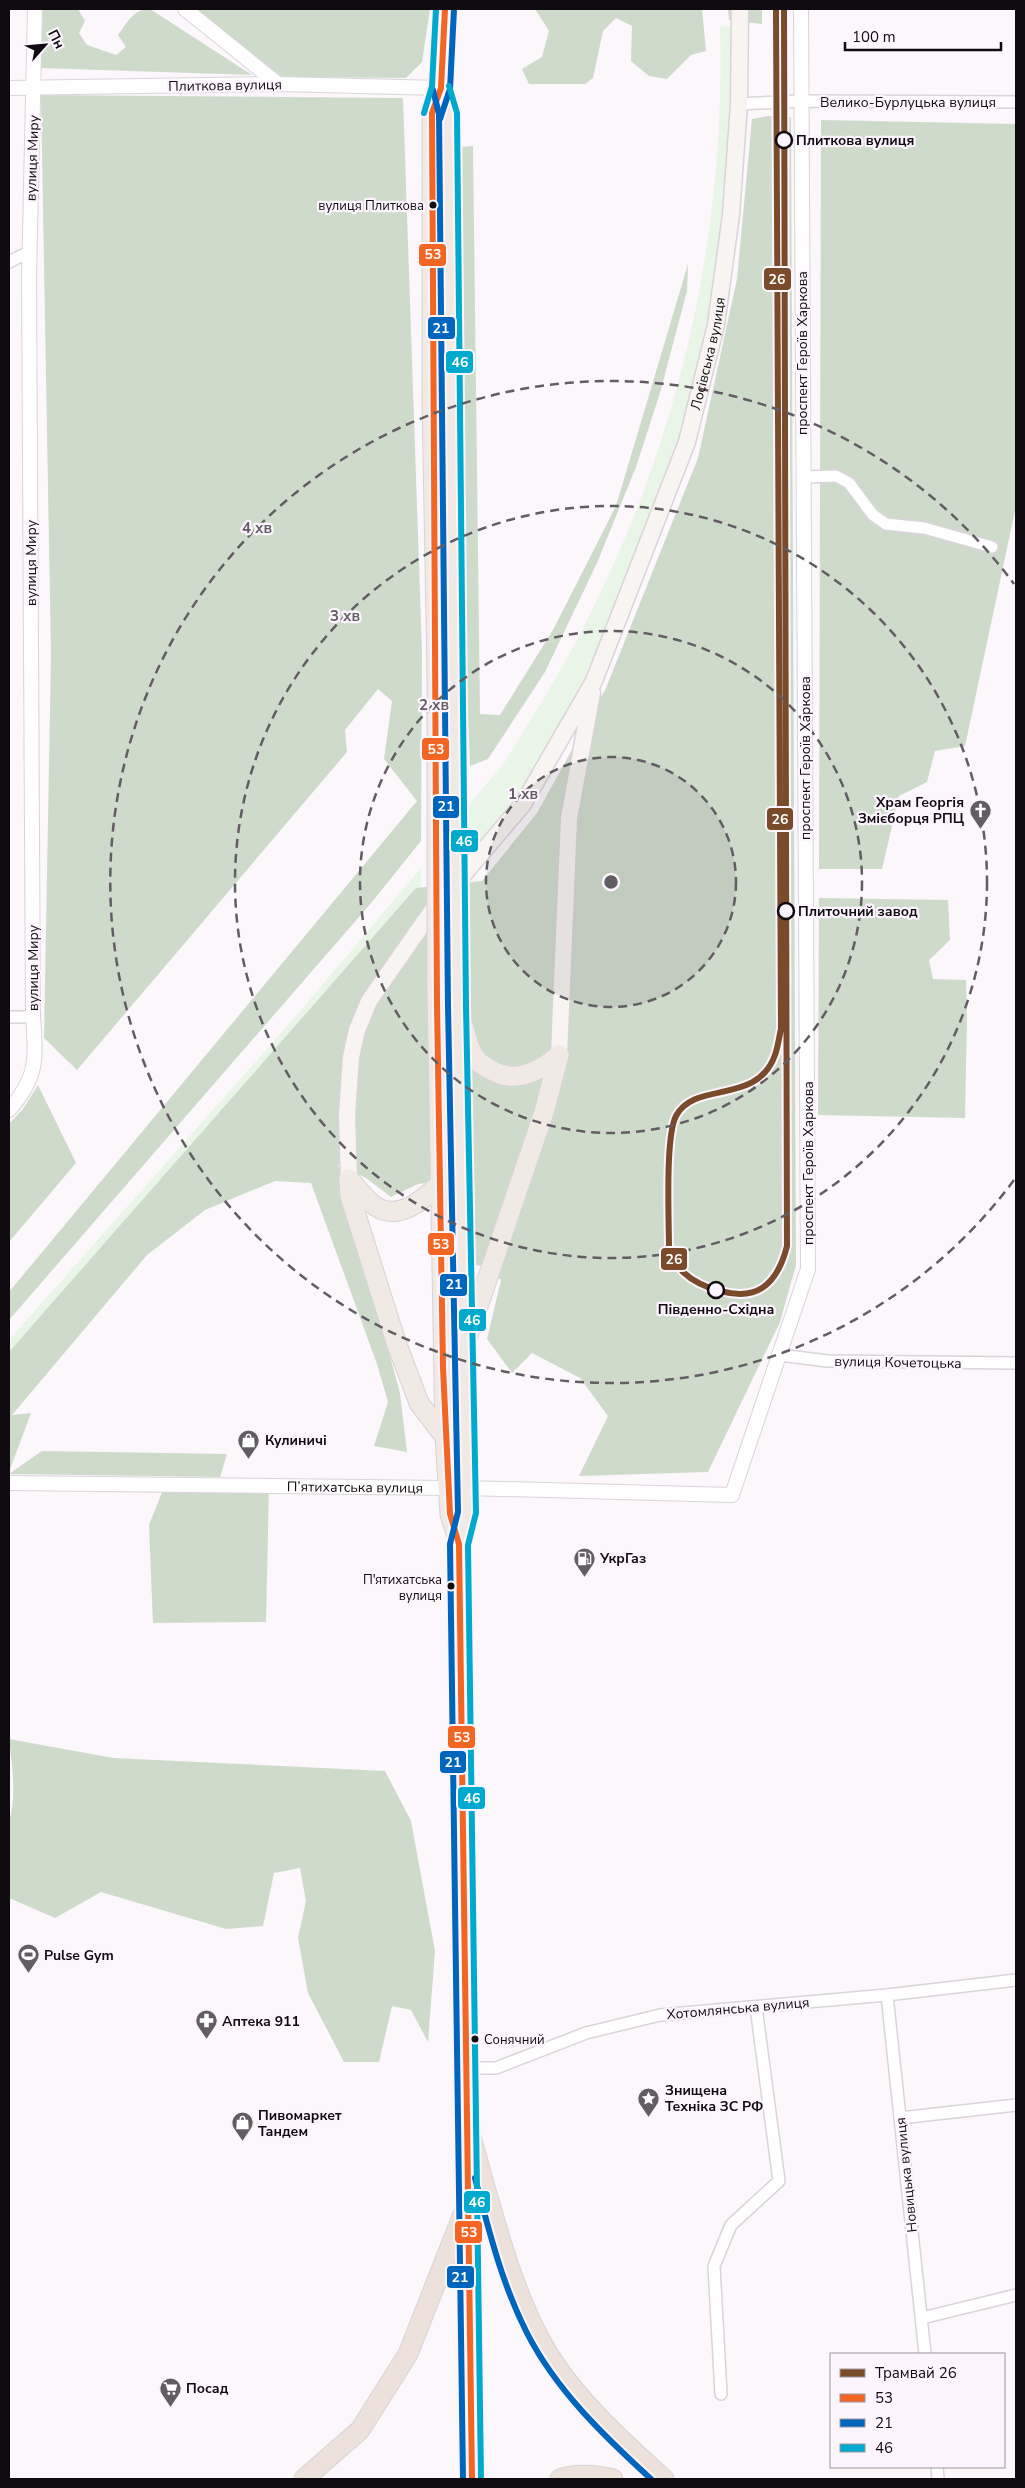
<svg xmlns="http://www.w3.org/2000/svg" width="1025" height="2488" font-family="'Nunito Sans',sans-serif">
	<rect width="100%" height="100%" fill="#fbf7fb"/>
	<!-- green -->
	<g fill="#e9f5e6">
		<path d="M720,26L733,27L736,87L723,253L690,416L603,651L522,798L491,834L466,854C467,840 465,822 468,809C471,798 498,773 506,760C537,710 569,659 594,606C683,426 726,227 720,26Z"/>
		<polygon points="421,868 421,888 331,1004 9,1389 9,1340 296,1016"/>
	</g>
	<!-- forest -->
	<g fill="#cedbcb">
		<path d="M43,9H78L85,21L79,33L87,45L116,55L126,47L118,35C127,23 133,9 150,9L252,75L40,68Z"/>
		<polygon points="194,9 430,9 422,62 406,78 282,77"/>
		<polygon points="535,9 702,9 706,51 691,55 667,79 649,76 631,61 632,26 616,18 603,31 593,78 585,84 529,84 522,69 542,57 549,31"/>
		<polygon points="728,9 762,9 762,24 729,20"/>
		<polygon points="41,95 403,98 422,652 421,841 372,902 9,1320 9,1292 417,801 384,759 392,701 378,689 345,730 347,752 77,1070 44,1038 51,656"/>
		<polygon points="768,116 791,117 796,1265 780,1322 708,1472 579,1476 608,1416 580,1378 532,1353 512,1373 487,1339 501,1280 483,1266 474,1265 474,1177 418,1184 391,1197 366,1178 338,1164 400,1393 407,1452 374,1446 388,1402 377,1364 311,1183 275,1181 205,1210 147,1255 12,1415 31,1413 9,1472 9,1352 416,888 482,881 537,813 606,688 698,458 737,279 752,119"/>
		<polygon points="821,120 1016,124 1016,506 965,746 935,751 927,782 899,796 882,869 819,869"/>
		<polygon points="473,146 480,714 500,715 553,630 616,506 688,264 687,291 660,393 636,467 597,563 545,672 488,759 470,766 462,553 459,147"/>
		<polygon points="819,898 948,900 950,940 929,960 933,979 966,980 967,1016 965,1118 818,1115"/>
		<polygon points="38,1085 76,1163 9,1242 9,1124 23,1109"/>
		<polygon points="42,1451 227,1454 220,1477 9,1474"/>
		<polygon points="269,1486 266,1622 153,1623 149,1525 163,1490"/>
		<path d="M9,1739L113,1758L385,1771L411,1821L435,1951L428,2042L411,2010L392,2006L379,2062H344L308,1993L298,1938L306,1901L300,1868L274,1873L263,1926L226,1929L101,1892L55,1918L9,1898V1822C17,1796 12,1765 9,1739Z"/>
	</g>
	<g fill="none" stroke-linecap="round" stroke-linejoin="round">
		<defs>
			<g id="minor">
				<polyline points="739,104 800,101 1016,102"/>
				<polyline points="9,262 29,252"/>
				<polyline points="803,477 836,476 849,483 873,515 886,524 924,528 992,547"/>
				<polyline points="9,1017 33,1017"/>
				<polyline points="780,1355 827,1361 1016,1363"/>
				<polyline points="887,1995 925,2354"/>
				<polyline points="467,2068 496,2068 586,2033 660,2015 887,1995 1016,1980"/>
				<polyline points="900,2118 1016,2105"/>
				<polyline points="922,2318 1016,2295"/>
				<polyline points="721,2394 714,2266 731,2225 779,2181 756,2007"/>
				<polyline points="937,2467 938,2479"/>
			</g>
			<g id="tertiary">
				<polyline points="185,9 278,84"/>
				<polyline points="9,88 278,84 441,88"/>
				<path d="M9,1110C38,1077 36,1059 33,1017L29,278L35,9"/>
				<path id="s1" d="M9,1483L448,1488"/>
				<polyline points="466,1488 732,1495 808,1269 801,9"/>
			</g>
			<g id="secondary">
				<polyline points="559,1055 569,818 592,693"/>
				<path id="s2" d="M349,1179L347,1115L351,1057L357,1030L369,1001L429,915L523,804L594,681L687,442L716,325L731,215L739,104L740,9"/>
			</g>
			<g id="primary">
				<polyline points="441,88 448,113 455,674"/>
				<polyline points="437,673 432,401 432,113 441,88 445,9"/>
				<polyline points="437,986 445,1437 450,1514 459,1543"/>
				<polyline points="456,986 467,1513 459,1544 472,2479"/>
				<path d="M464,1028C467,1039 469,1051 477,1060C481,1065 487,1068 493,1071C517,1084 540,1071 559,1055"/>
				<polyline points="349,1179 350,1196 396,1342 419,1403 445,1437"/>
				<path d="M349,1179C356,1187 362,1195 370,1202C394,1225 422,1201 440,1184"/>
				<polyline points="468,1336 544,1112 559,1055"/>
			</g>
			<g id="trunk">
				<path d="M468,2127C489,2197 509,2288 546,2350C575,2399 622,2441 664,2479"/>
				<polyline points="304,2479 360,2430 408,2354 469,2199"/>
				<path d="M560,2479C578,2473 596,2475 613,2479"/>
			</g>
		</defs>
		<!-- minor casing -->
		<use href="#minor" stroke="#d9d4d9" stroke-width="14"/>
		<!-- tertiary casing -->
		<use href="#tertiary" stroke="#d9d4d9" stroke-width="16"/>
		<!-- secondary casing -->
		<use href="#secondary" stroke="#d9d4d9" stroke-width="19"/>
		<!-- primary casing -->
		<use href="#primary" stroke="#d7d4d7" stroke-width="21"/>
		<!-- trunk casing -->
		<use href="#trunk" stroke="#d7d4d7" stroke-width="21"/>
		<!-- minor -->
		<use href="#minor" stroke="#fefefe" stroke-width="11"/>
		<!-- tertiary -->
		<use href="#tertiary" stroke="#fefefe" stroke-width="14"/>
		<!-- secondary -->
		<use href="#secondary" stroke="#f8f4f1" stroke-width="16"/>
		<!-- primary -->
		<use href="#primary" stroke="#f1e9e4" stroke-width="19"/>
		<!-- trunk -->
		<use href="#trunk" stroke="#ece2db" stroke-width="19"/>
		<defs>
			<g id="primary-bridge">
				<polyline points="437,673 437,986"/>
				<polyline points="455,674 456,986"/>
			</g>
		</defs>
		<!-- primary-bridge casing -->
		<use href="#primary-bridge" stroke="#d7d4d7" stroke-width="21" stroke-linecap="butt"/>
		<!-- primary-bridge -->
		<use href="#primary-bridge" stroke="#f1e9e4" stroke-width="19"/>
		<defs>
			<polyline id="bus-1" points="445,9 441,88 432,113 437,1003 443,1368 450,1514 459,1544 472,2479"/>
			<g id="bus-2">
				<polyline points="433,90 439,114 448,1006 458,1512 450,1544 463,2479"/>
				<polyline points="440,119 450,89 454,9"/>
				<path d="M475,2178C489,2231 502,2284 527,2333C556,2390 604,2436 651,2479"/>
			</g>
			<g id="bus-3">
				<polyline points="449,86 457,113 466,1006 476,1513 468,1545 481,2479"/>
				<polyline points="424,113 432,86 436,9"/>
			</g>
		</defs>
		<!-- bus-1 casing -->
		<use href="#bus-1" stroke="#fdf5fd" stroke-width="10"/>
		<!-- bus-2 casing -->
		<use href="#bus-2" stroke="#fdf5fd" stroke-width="10"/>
		<!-- bus-3 casing -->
		<use href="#bus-3" stroke="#fdf5fd" stroke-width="10"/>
		<!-- bus-1 -->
		<use href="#bus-1" stroke="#f26522" stroke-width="6"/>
		<!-- bus-2 -->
		<use href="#bus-2" stroke="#0065bd" stroke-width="6"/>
		<!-- bus-3 -->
		<use href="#bus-3" stroke="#00a9ce" stroke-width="6"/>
		<defs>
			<path id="tram-1" d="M776,9L781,1029C779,1037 778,1047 775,1055C757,1106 695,1080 676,1116C665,1137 669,1221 669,1249C673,1257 677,1265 683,1272C700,1288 741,1302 762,1288C776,1279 783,1262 787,1246L784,9"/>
		</defs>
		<!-- tram-1 casing -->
		<use href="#tram-1" stroke="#fdf5fd" stroke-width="10"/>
		<!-- tram-1 -->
		<use href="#tram-1" stroke="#7a4b2a" stroke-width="6"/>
	</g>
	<!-- distance rings -->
	<circle cx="611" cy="882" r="125" fill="#625d63" fill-opacity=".12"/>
	<g fill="none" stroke="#625d63" stroke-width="2.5" stroke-dasharray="9 6">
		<circle cx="611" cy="882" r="125"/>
		<circle cx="611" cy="882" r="251"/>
		<circle cx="611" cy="882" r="376"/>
		<path d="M1014 1180A501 501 0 1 1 1014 584"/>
	</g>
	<!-- icons -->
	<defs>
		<symbol id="church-pin" viewBox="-11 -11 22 30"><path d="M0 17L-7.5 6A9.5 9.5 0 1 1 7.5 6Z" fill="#625d63" stroke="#fdf5fd"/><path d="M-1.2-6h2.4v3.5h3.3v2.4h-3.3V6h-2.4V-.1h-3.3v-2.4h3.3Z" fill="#fff"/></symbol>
		<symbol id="shop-pin" viewBox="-11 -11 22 30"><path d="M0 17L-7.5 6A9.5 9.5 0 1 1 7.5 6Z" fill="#625d63" stroke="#fdf5fd"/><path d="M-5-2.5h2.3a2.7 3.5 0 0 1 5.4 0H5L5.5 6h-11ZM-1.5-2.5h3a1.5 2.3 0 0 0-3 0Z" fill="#fff"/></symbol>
		<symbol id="fuel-pin" viewBox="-11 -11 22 30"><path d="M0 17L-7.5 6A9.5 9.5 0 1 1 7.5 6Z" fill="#625d63" stroke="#fdf5fd"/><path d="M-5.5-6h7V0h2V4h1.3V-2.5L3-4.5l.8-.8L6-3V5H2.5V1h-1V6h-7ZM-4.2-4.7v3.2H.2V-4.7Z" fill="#fff"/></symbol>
		<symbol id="stadium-pin" viewBox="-11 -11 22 30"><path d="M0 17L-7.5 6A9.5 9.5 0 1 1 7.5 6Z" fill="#625d63" stroke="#fdf5fd"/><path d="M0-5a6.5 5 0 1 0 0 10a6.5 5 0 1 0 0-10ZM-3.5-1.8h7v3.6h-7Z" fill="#fff"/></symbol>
		<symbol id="pharmacy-pin" viewBox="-11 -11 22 30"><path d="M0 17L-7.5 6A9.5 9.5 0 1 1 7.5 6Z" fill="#625d63" stroke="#fdf5fd"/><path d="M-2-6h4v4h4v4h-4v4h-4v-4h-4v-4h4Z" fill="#fff"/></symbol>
		<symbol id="sight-pin" viewBox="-11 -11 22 30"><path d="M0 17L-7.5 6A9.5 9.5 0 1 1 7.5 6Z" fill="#625d63" stroke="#fdf5fd"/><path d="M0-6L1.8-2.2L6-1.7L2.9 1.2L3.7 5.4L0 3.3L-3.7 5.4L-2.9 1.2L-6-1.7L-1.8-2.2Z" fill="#fff"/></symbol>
		<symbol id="supermarket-pin" viewBox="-11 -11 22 30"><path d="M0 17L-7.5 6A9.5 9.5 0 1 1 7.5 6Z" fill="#625d63" stroke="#fdf5fd"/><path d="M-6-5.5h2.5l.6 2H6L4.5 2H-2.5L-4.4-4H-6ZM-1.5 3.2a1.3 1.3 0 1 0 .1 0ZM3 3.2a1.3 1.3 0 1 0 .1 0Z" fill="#fff"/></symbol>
	</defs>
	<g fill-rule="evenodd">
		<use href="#church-pin" x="968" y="798" width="25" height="34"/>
		<use href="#shop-pin" x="236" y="1428" width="25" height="34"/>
		<use href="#fuel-pin" x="572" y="1546" width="25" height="34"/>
		<use href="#stadium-pin" x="16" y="1942" width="25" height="34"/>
		<use href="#pharmacy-pin" x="194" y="2008" width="25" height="34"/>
		<use href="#sight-pin" x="636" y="2086" width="25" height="34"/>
		<use href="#shop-pin" x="230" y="2110" width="25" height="34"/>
		<use href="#supermarket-pin" x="158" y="2376" width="25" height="34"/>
	</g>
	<!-- markers -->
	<g fill="#fdf5fd" stroke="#100a11" stroke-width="2.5">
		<circle cx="784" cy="140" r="8"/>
		<circle cx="786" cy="911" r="8"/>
		<circle cx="716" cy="1290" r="8"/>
	</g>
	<g fill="#100a11" stroke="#fdf5fd" stroke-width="2">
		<circle cx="433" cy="205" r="4.5"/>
		<circle cx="451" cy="1586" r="4.5"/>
		<circle cx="475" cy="2039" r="4.5"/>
	</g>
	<g text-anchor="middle" stroke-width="4.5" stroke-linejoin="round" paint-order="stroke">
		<!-- bus labels -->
		<g font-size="13" fill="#100a11" stroke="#fdf5fd" text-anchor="end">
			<text x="424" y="210">вулиця Плиткова</text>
			<text x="442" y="1584">П'ятихатська<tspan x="442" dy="16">вулиця</tspan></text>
			<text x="484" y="2044" text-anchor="start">Сонячний</text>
		</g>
		<!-- street labels -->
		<g font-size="14" fill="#100a11" stroke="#fdf5fd">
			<text transform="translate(225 85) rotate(-1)" y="5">Плиткова вулиця</text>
			<text x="908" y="107">Велико-Бурлуцька вулиця</text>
			<text transform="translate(32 158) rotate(-88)" y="5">вулиця Миру</text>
			<text dy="5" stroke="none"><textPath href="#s2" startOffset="921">Лосівська вулиця</textPath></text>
			<text transform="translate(802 353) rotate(-90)" y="5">проспект Героїв Харкова</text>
			<text transform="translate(31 563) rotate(-90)" y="5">вулиця Миру</text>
			<text transform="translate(805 758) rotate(-90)" y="5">проспект Героїв Харкова</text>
			<text transform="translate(33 968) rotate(-90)" y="5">вулиця Миру</text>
			<text transform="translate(808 1163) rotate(-90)" y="5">проспект Героїв Харкова</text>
			<text transform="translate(898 1362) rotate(1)" y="5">вулиця Кочетоцька</text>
			<text dy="5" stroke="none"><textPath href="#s1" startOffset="346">П’ятихатська вулиця</textPath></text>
			<text transform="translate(738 2008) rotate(-5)" y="5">Хотомлянська вулиця</text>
			<text transform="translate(906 2175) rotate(-96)" y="5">Новицька вулиця</text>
		</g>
		<!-- stop labels -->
		<g font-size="14" font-weight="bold" fill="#100a11" stroke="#fdf5fd" text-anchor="start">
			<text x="796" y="145">Плиткова вулиця</text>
			<text x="798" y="916">Плиточний завод</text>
			<text x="716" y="1314" text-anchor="middle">Південно-Східна</text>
		</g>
		<!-- poi labels -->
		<g font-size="14" font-weight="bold" fill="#100a11" stroke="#fdf5fd" text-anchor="start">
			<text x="964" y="807" text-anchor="end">Храм Георгія<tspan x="964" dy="16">Змієборця РПЦ</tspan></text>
			<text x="265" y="1445">Кулиничі</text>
			<text x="600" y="1563">УкрГаз</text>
			<text x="44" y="1960">Pulse Gym</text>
			<text x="222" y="2026">Аптека 911</text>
			<text x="665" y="2095">Знищена<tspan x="665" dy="16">Техніка ЗС РФ</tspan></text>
			<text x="258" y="2120">Пивомаркет<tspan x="258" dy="16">Тандем</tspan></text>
			<text x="186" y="2393">Посад</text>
		</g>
	</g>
	<circle cx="611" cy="882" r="8" fill="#625d63" stroke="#fdf5fd" stroke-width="2.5"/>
	<g font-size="15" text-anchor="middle" font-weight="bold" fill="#625d63" stroke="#fdf5fd" stroke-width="4.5" stroke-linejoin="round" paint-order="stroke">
		<text x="257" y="533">4 хв</text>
		<text x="345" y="621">3 хв</text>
		<text x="434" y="710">2 хв</text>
		<text x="523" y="799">1 хв</text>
	</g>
	<g stroke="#fdf5fd" stroke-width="2">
		<rect x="418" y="243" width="29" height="24" rx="5" fill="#f26522"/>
		<rect x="763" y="267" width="29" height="24" rx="5" fill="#7a4b2a"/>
		<rect x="427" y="316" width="29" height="24" rx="5" fill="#0065bd"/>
		<rect x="445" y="350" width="29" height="24" rx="5" fill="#00a9ce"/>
		<rect x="421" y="737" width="29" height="24" rx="5" fill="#f26522"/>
		<rect x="432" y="795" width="28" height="24" rx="5" fill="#0065bd"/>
		<rect x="766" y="807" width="28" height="24" rx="5" fill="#7a4b2a"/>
		<rect x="450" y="829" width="29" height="24" rx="5" fill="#00a9ce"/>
		<rect x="427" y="1232" width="28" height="24" rx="5" fill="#f26522"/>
		<rect x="660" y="1247" width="28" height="24" rx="5" fill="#7a4b2a"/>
		<rect x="439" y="1273" width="29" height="24" rx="5" fill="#0065bd"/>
		<rect x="458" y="1308" width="29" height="24" rx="5" fill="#00a9ce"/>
		<rect x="447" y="1725" width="29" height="24" rx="5" fill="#f26522"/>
		<rect x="439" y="1750" width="28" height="24" rx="5" fill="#0065bd"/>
		<rect x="457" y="1786" width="29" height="24" rx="5" fill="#00a9ce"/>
		<rect x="463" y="2190" width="28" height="24" rx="5" fill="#00a9ce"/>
		<rect x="454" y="2220" width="29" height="24" rx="5" fill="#f26522"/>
		<rect x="446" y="2265" width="29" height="24" rx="5" fill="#0065bd"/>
	</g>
	<g font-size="14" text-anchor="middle" font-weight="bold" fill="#fff">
		<text x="433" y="259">53</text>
		<text x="777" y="284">26</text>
		<text x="441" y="333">21</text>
		<text x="460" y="367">46</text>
		<text x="436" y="754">53</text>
		<text x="446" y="811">21</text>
		<text x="780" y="824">26</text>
		<text x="464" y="846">46</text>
		<text x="441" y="1249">53</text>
		<text x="674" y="1264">26</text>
		<text x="454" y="1289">21</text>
		<text x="472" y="1325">46</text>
		<text x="462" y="1742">53</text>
		<text x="453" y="1767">21</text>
		<text x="472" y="1803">46</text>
		<text x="477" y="2207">46</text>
		<text x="469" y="2237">53</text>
		<text x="460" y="2282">21</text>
	</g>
	<!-- border -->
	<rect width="1025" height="2488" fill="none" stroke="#100a11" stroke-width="20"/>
	<!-- legend -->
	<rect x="830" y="2353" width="175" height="115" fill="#fdf5fd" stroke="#9e979f"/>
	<rect x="840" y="2369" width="25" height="8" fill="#7a4b2a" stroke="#9e979f"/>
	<text x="875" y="2378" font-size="15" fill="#100a11">Трамвай 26</text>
	<rect x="840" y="2394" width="25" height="8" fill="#f26522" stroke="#9e979f"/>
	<text x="875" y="2403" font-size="15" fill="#100a11">53</text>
	<rect x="840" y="2419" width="25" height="8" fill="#0065bd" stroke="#9e979f"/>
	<text x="875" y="2428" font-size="15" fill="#100a11">21</text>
	<rect x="840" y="2444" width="25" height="8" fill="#00a9ce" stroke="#9e979f"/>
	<text x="875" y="2453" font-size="15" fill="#100a11">46</text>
	<!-- north arrow -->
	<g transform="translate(45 45) rotate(63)" stroke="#fdf5fd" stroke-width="4" paint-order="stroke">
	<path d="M0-4L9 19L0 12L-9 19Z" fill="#100a11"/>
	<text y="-8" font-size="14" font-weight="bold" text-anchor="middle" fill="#100a11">Пн</text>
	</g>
	<!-- scale -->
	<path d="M845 42v8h156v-8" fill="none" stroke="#100a11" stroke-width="2.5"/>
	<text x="852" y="42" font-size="15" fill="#100a11" stroke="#fdf5fd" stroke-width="4" paint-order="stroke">100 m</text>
</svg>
